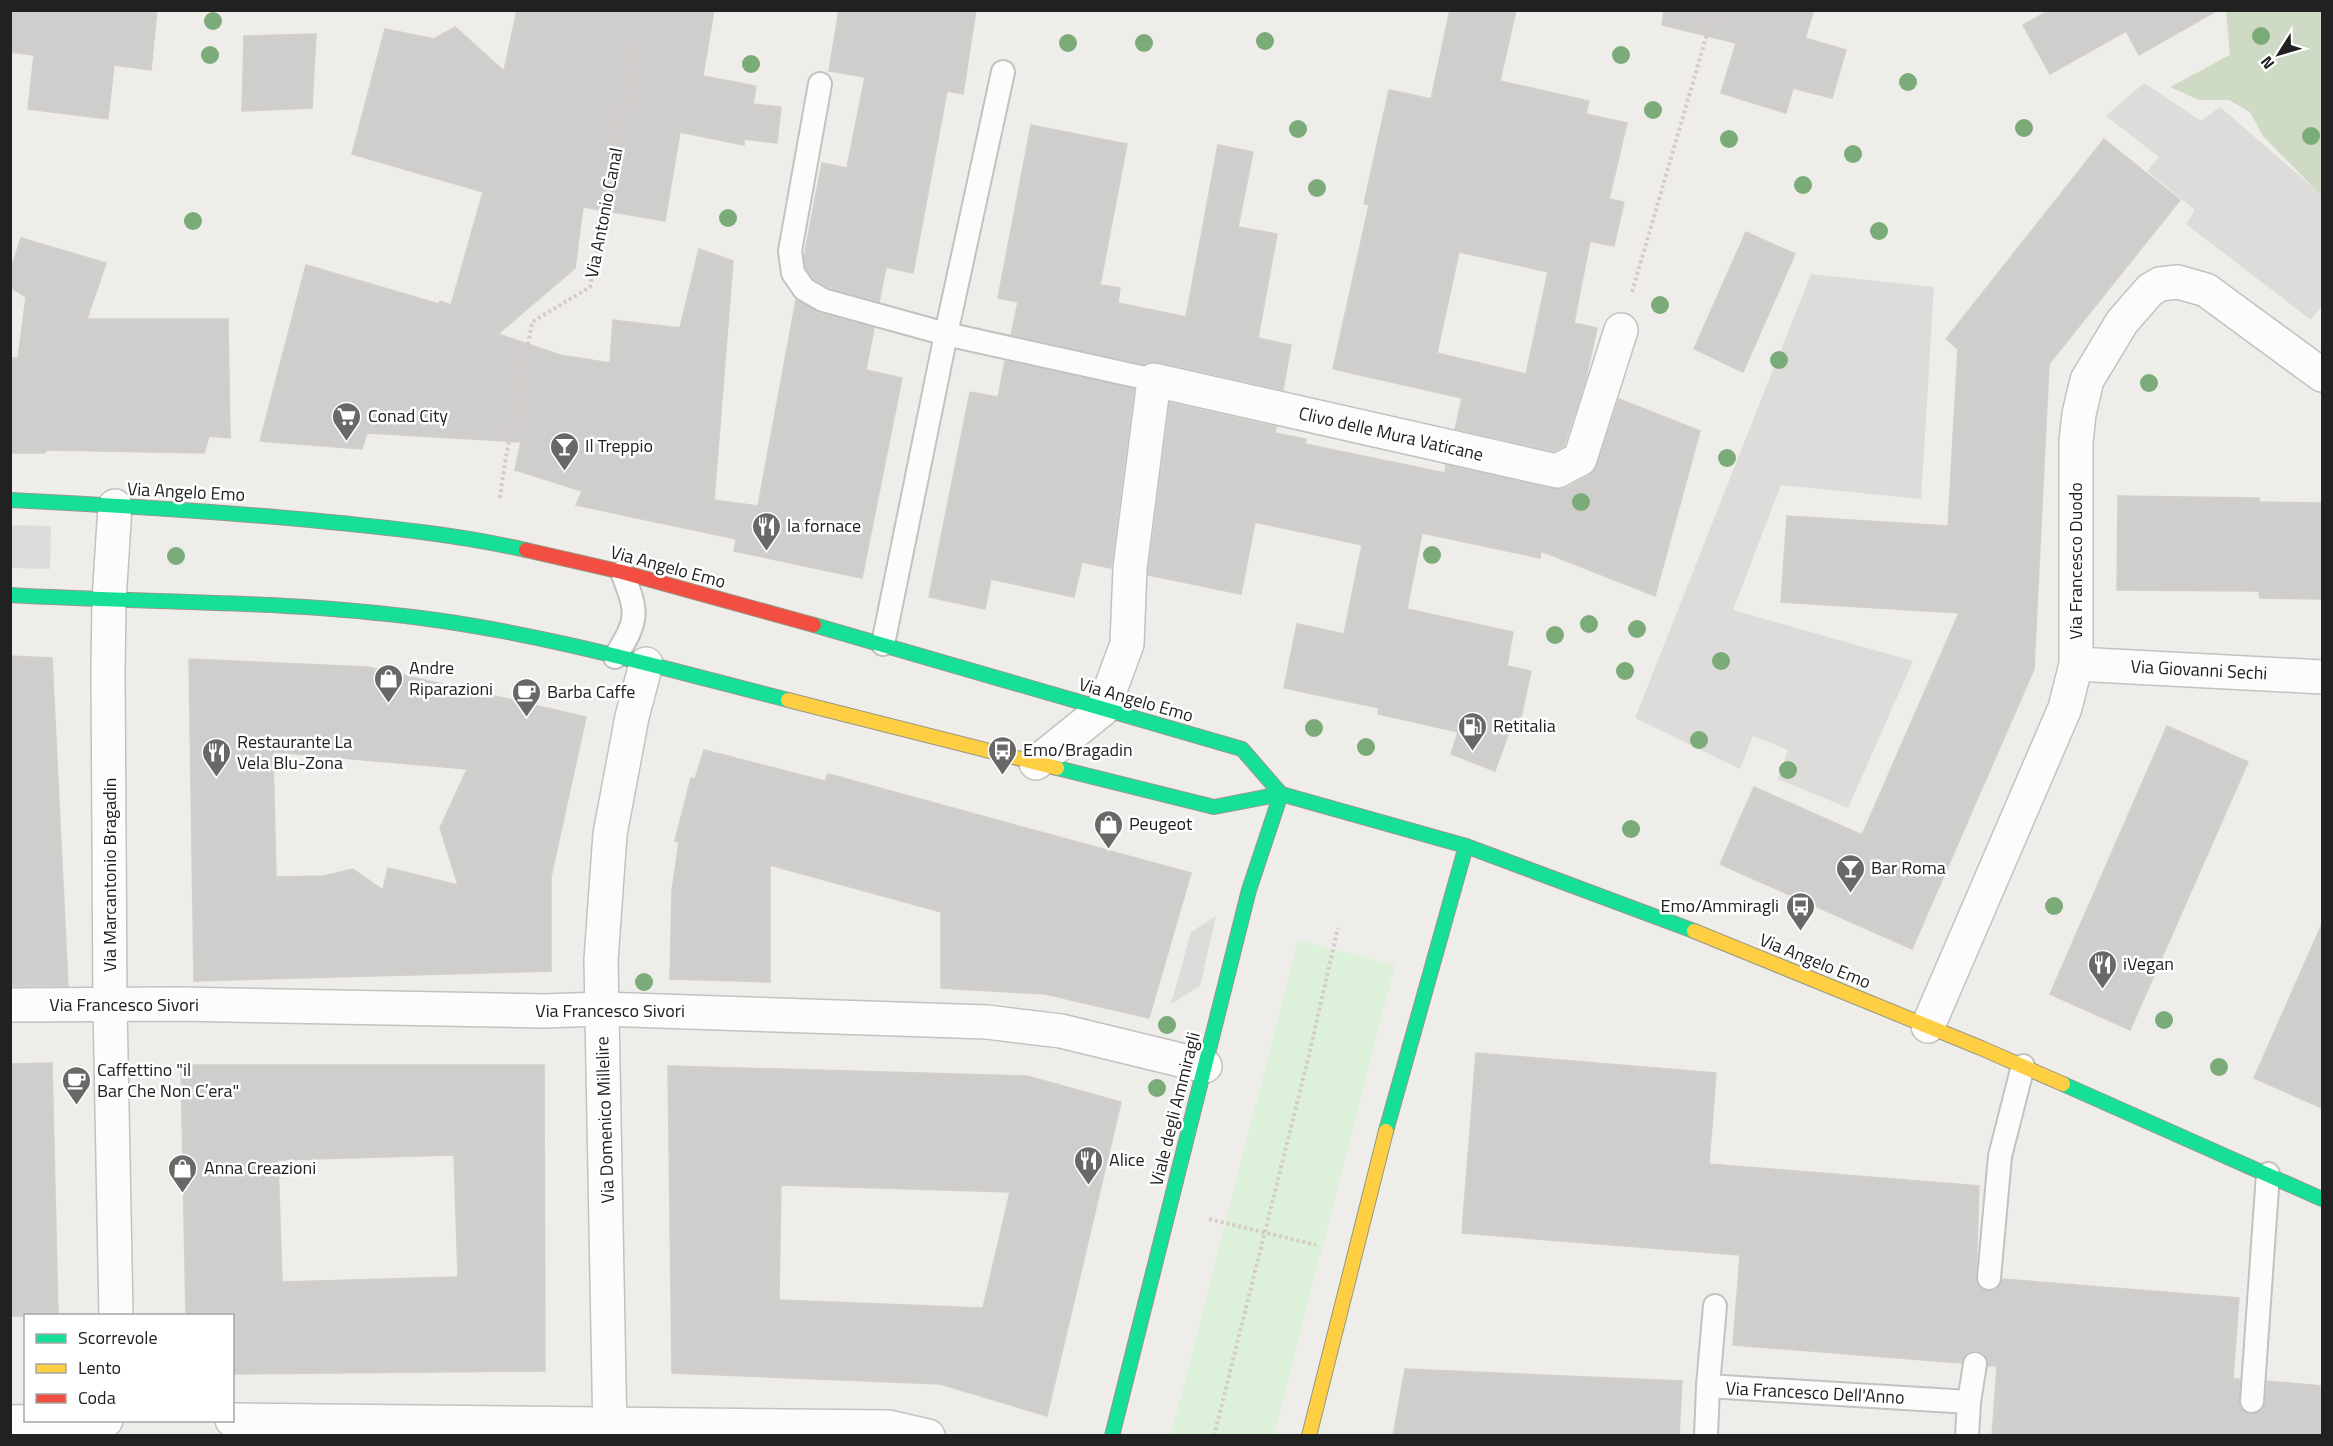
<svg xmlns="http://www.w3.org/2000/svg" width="2333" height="1446" font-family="'Titillium Web',sans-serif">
	<rect width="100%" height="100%" fill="#efedea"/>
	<!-- religious -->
	<g fill="#dddcdb">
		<polygon points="2144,83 2201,121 2220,107 2322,195 2322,305 2311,320 2186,224 2195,210 2147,171 2159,157 2106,116"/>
		<polygon points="1811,274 1934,287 1921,499 1781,485 1733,610 1913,661 1848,808 1778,779 1788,750 1753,736 1740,769 1635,718"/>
		<polygon points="11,525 51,526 50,569 11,568"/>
		<polygon points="1216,916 1200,986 1171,1004 1191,932"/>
	</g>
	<!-- forest -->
	<polygon fill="#cedac3" points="2226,11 2322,11 2322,196 2263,136 2250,112 2229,100 2199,100 2170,87 2230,55"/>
	<!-- park -->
	<polygon fill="#ddf1da" points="1298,940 1395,965 1274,1435 1171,1435"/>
	<!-- building -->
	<g fill="#d0cecc" stroke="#d2cfcc" stroke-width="1.5" fill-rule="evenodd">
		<polygon points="10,10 157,10 151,70 114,65 108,119 28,109 34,55 10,52"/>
		<polygon points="517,10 714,10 703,76 756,86 753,104 781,107 777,143 744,139 744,145 680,132 665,221 583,207 575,268 498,334 560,355 610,363 613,320 680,328 699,249 733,261 714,500 758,506 796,300 819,313 874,328 866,370 902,378 862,578 734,551 736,539 576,505 582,491 515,470 521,442 367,433 362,449 260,441 306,265 439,304 440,301 451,305 483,192 352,154 385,29 434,39 455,27 504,71"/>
		<polygon points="839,10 976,10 963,94 947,91 913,273 886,267 879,302 828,287 813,279 806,268 804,257 822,163 847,168 865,77 829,71"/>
		<path d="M1450,10H1516L1500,81L1589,101L1586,114L1627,123L1609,199L1624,202L1614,246L1590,241L1574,323L1597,328L1585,382L1564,446L1554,451L1455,429L1462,398L1333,369L1369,205L1364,204L1389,90L1431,99ZM1459,252L1548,272L1526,374L1437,353Z"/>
		<polygon points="1664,10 1814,10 1805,38 1846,50 1832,98 1793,88 1786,113 1721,93 1736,43 1662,25"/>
		<polygon points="2050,10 2218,10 2139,55 2126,31 2050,74 2023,25"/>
		<polygon points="316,34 312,108 242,111 244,36"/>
		<polygon points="1031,125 1127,144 1100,285 1120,288 1118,303 1186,317 1218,145 1253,152 1238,227 1277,234 1258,338 1291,345 1283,390 1158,362 1145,364 1011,335 1018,302 998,298"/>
		<polygon points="2104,139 2180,200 2049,364 2034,669 1912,949 1720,864 1754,787 1862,835 1959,613 1781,602 1787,516 1948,526 1958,349 1946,339"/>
		<polygon points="1746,232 1795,254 1743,372 1694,349"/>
		<polygon points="21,238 106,263 87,319 228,319 230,438 209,436 204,453 47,450 45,453 10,453 10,358 18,358 26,297 10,287 10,272"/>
		<polygon points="1005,361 1134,389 1111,568 1082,562 1074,597 991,579 985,609 929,597 970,392 998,397"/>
		<polygon points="1619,399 1700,431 1655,596 1541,551 1540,558 1422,533 1407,609 1513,632 1507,666 1531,671 1520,722 1513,721 1495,771 1451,754 1458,732 1378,714 1379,708 1284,688 1297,624 1344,634 1362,545 1255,522 1241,594 1148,575 1170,403 1276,427 1275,433 1306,439 1305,444 1445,473 1446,465 1554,489 1566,488 1589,476 1597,465"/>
		<polygon points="2118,496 2259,498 2260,502 2322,503 2322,599 2260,598 2259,591 2117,590"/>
		<polygon points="10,656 52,658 68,986 10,986"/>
		<path d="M189,659L368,667L586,717L551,877V971L194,981ZM273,752L467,769L440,828L458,885L388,868L383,890L353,869L324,876L276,877Z"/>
		<polygon points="2167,726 2248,762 2130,1030 2050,994"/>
		<polygon points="704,750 825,781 828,774 1191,873 1149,1018 1045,994 941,988 941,912 770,865 770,982 670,979 672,891 679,842 675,841 691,778 695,779"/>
		<polygon points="2322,924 2322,1108 2254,1078"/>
		<polygon points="1476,1053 1716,1073 1709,1164 1979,1186 1976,1277 1977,1284 1987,1291 1995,1290 2000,1285 2002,1279 2239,1298 2233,1379 2240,1379 2240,1407 2250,1414 2257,1413 2263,1409 2267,1381 2322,1386 2322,1436 1992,1436 1997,1366 1988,1366 1984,1354 1978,1351 1971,1351 1965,1355 1961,1363 1733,1345 1740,1255 1462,1233"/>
		<polygon points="52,1063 58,1316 10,1316 10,1064"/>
		<path d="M181,1065H544L545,1371L232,1374V1316H186ZM454,1155L458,1277L282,1282L278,1160Z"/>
		<path d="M668,1066L1027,1076L1121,1102L1047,1416L940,1384L672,1373ZM781,1185L1010,1192L983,1308L779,1300Z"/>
		<polygon points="1405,1369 1682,1381 1679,1436 1393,1436"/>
	</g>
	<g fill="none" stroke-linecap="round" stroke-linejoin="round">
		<defs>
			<g id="lane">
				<polyline points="820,84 790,251 793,273 804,289 823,300 946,334 1154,380"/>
				<polyline points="883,644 946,334 1003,72"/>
				<path d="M615,657C639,619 638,613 622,572"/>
				<polyline points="1989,1278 2000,1156 2023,1066"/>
				<polyline points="1715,1306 1708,1386 1969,1402 1967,1436"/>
				<polyline points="2252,1401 2268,1174"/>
				<polyline points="1969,1402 1975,1364"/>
				<polyline points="1706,1436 1708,1386"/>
			</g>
			<g id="street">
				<polyline points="115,506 109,601 108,670 110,1004 116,1316"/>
				<polyline points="2076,664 2322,677"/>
				<polyline points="1036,763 1103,709 1127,644 1130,568 1154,380 1557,471 1580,459 1621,330"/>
				<polyline points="10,1005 178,1004 544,1011 601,1009 987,1022 1061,1031 1205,1066"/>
				<polyline points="1928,1026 2065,708 2076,664 2076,442 2079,414 2087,380 2122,322 2150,290 2160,284 2178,282 2206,290 2322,375"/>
				<polyline points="232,1420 889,1427 928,1436"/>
				<polyline points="10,1422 106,1420"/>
				<polyline points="610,1436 601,960 610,834 632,717 646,664"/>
			</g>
			<g id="fast">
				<path d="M10,500C110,505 210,511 310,520C382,527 455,534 526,550"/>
				<path d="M10,595C147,603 285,600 421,618C546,634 666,669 788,700"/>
				<polyline points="814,625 1242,749 1281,794"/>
				<polyline points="1057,768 1214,807 1281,794 1466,846 1694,931"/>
				<polyline points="2063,1084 2322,1199"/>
				<polyline points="1386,1131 1466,846"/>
				<polyline points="1112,1436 1249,890 1281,794"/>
			</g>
			<g id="slow">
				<polyline points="788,700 1057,768"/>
				<polyline points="1694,931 1981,1048 2063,1084"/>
				<polyline points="1309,1436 1386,1131"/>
			</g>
			<polyline id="jam" points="526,550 622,572 814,625"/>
		</defs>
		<!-- lane casing -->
		<use href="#lane" stroke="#c2c2c0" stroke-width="26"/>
		<!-- street casing -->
		<use href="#street" stroke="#c2c2c0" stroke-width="36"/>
		<!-- fast casing -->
		<use href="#fast" stroke="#989784" stroke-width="16"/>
		<!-- slow casing -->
		<use href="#slow" stroke="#989784" stroke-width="16"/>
		<!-- jam casing -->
		<use href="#jam" stroke="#989784" stroke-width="16"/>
		<!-- path -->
		<g stroke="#d6cbca" stroke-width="4" stroke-dasharray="3 3" stroke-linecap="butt">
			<polyline points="1632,292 1714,10"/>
			<path d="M500,498C507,439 522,381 532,322L590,287L637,39"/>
			<polyline points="1209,1219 1316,1245"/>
			<polyline points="1214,1436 1308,1059 1338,928"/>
		</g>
		<!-- lane -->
		<use href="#lane" stroke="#fdfcfc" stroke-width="22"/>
		<!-- street -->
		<use href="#street" stroke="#fdfcfc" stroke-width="33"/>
		<!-- fast -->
		<use href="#fast" stroke="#16e098" stroke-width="14"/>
		<!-- slow -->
		<use href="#slow" stroke="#ffcf43" stroke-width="14"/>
		<!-- jam -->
		<use href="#jam" stroke="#f24e42" stroke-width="14"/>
	</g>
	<!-- trees -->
	<g fill="#7bab78">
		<circle cx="213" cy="21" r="9"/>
		<circle cx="2261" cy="36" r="9"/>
		<circle cx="1265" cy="41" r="9"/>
		<circle cx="1068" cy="43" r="9"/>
		<circle cx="1144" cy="43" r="9"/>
		<circle cx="210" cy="55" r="9"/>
		<circle cx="1621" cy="55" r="9"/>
		<circle cx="751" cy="64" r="9"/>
		<circle cx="1908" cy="82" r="9"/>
		<circle cx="1653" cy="110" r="9"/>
		<circle cx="2024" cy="128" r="9"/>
		<circle cx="1298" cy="129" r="9"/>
		<circle cx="2311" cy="136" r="9"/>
		<circle cx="1729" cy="139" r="9"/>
		<circle cx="1853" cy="154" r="9"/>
		<circle cx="1803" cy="185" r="9"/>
		<circle cx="1317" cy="188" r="9"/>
		<circle cx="728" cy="218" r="9"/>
		<circle cx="193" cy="221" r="9"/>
		<circle cx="1879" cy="231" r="9"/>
		<circle cx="1660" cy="305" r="9"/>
		<circle cx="1779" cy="360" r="9"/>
		<circle cx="2149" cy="383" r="9"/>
		<circle cx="1727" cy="458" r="9"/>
		<circle cx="1581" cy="502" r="9"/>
		<circle cx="1432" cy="555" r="9"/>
		<circle cx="176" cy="556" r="9"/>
		<circle cx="1589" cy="624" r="9"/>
		<circle cx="1637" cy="629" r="9"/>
		<circle cx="1555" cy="635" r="9"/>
		<circle cx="1721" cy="661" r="9"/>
		<circle cx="1625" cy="671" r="9"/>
		<circle cx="1314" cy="728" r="9"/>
		<circle cx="1699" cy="740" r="9"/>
		<circle cx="1366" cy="747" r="9"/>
		<circle cx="1788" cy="770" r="9"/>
		<circle cx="1631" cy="829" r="9"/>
		<circle cx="2054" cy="906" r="9"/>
		<circle cx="644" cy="982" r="9"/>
		<circle cx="2164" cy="1020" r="9"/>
		<circle cx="1167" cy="1025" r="9"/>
		<circle cx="2219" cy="1067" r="9"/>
		<circle cx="1157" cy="1088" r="9"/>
	</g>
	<!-- icons -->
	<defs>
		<symbol id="supermarket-pin" viewBox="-11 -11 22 30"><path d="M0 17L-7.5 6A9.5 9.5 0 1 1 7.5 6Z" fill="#696867" stroke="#fff"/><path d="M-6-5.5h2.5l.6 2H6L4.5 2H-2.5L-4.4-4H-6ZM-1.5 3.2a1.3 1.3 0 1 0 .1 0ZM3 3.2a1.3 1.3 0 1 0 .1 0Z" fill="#fff"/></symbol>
		<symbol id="bar-pin" viewBox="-11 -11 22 30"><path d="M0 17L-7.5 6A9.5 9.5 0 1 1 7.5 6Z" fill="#696867" stroke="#fff"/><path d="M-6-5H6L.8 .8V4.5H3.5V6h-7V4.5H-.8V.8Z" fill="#fff"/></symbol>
		<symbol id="restaurant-pin" viewBox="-11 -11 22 30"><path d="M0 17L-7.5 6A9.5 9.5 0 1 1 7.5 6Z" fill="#696867" stroke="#fff"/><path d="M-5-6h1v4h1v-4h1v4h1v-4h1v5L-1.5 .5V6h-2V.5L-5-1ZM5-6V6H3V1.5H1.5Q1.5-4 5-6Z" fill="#fff"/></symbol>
		<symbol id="shop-pin" viewBox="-11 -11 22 30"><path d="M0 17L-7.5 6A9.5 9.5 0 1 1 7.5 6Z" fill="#696867" stroke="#fff"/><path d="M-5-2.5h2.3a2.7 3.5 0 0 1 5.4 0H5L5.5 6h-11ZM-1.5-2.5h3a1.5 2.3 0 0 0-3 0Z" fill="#fff"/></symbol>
		<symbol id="cafe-pin" viewBox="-11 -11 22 30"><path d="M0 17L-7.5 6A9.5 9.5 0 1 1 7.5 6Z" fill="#696867" stroke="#fff"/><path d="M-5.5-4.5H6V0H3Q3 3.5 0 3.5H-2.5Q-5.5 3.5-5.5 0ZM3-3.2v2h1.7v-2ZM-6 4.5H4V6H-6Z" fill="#fff"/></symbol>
		<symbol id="fuel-pin" viewBox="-11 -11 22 30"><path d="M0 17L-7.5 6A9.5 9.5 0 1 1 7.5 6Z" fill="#696867" stroke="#fff"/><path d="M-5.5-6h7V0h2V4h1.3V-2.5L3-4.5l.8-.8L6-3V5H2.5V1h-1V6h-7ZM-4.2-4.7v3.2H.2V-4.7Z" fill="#fff"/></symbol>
		<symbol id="bus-pin" viewBox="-11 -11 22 30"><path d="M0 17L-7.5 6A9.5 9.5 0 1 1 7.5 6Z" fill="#696867" stroke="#fff"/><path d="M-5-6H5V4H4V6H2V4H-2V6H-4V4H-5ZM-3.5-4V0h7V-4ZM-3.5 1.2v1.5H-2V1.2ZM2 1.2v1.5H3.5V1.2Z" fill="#fff"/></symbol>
	</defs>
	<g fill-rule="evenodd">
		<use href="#supermarket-pin" x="330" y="400" width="33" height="45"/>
		<use href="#bar-pin" x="548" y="430" width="33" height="45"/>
		<use href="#restaurant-pin" x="750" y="510" width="33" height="45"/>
		<use href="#shop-pin" x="372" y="662" width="33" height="45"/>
		<use href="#cafe-pin" x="510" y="676" width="33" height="45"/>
		<use href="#fuel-pin" x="1456" y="710" width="33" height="45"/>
		<use href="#bus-pin" x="986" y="734" width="33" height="45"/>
		<use href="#restaurant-pin" x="200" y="736" width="33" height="45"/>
		<use href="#shop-pin" x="1092" y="808" width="33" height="45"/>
		<use href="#bar-pin" x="1834" y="852" width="33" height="45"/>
		<use href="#bus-pin" x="1784" y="890" width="33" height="45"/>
		<use href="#restaurant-pin" x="2086" y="948" width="33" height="45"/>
		<use href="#cafe-pin" x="60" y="1064" width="33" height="45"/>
		<use href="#restaurant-pin" x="1072" y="1144" width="33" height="45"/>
		<use href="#shop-pin" x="166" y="1152" width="33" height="45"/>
	</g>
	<g text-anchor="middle" stroke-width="5" stroke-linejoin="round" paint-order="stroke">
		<!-- street labels -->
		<g font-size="18" fill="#212121" stroke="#fff">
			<text transform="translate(604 213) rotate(-79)" y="6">Via Antonio Canal</text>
			<text transform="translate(1391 434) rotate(13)" y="6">Clivo delle Mura Vaticane</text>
			<text transform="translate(186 492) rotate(3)" y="6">Via Angelo Emo</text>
			<text transform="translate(2076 561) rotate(-90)" y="6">Via Francesco Duodo</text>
			<text transform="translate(668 567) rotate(15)" y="6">Via Angelo Emo</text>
			<text transform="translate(2199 670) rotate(3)" y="6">Via Giovanni Sechi</text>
			<text transform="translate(1136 700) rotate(16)" y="6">Via Angelo Emo</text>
			<text transform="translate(110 875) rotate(-90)" y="6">Via Marcantonio Bragadin</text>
			<text transform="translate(1815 961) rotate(22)" y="6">Via Angelo Emo</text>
			<text x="124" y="1011">Via Francesco Sivori</text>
			<text x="610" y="1017">Via Francesco Sivori</text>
			<text transform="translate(1175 1109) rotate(-76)" y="6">Viale degli Ammiragli</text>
			<text transform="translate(605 1120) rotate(-92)" y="6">Via Domenico Millelire</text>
			<text transform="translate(1815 1393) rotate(3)" y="6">Via Francesco Dell'Anno</text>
		</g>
		<!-- poi labels -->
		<g font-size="18" fill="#212121" stroke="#fff" text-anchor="start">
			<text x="368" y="422">Conad City</text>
			<text x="585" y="452">Il Treppio</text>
			<text x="787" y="532">la fornace</text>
			<text x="409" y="674">Andre<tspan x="409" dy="21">Riparazioni</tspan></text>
			<text x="547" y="698">Barba Caffe</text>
			<text x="1493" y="732">Retitalia</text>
			<text x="237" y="748">Restaurante La<tspan x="237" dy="21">Vela Blu-Zona</tspan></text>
			<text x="1023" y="756">Emo/Bragadin</text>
			<text x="1129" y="830">Peugeot</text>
			<text x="1871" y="874">Bar Roma</text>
			<text x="1779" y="912" text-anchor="end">Emo/Ammiragli</text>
			<text x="2123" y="970">iVegan</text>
			<text x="97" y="1076">Caffettino "il<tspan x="97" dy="21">Bar Che Non C’era"</tspan></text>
			<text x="1109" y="1166">Alice</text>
			<text x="204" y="1174">Anna Creazioni</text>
		</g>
	</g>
	<!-- border -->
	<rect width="2333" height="1446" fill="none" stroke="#212121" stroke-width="24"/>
	<!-- legend -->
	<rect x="24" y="1314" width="210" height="108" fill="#ffffff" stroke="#a6a6a6" stroke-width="1.5"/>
	<rect x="36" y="1334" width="30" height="9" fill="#16e098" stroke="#a6a6a6" stroke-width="1.5"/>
	<text x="78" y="1344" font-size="18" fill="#212121">Scorrevole</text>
	<rect x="36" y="1364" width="30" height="9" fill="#ffcf43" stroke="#a6a6a6" stroke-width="1.5"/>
	<text x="78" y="1374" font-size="18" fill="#212121">Lento</text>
	<rect x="36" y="1394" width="30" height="9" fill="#f24e42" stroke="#a6a6a6" stroke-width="1.5"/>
	<text x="78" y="1404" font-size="18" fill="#212121">Coda</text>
	<!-- north arrow -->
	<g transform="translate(2279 54) rotate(233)" stroke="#ffffff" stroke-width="4.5" paint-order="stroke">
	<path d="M0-4.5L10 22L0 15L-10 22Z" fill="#212121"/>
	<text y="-9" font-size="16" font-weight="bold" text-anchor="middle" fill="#212121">N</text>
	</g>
</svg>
